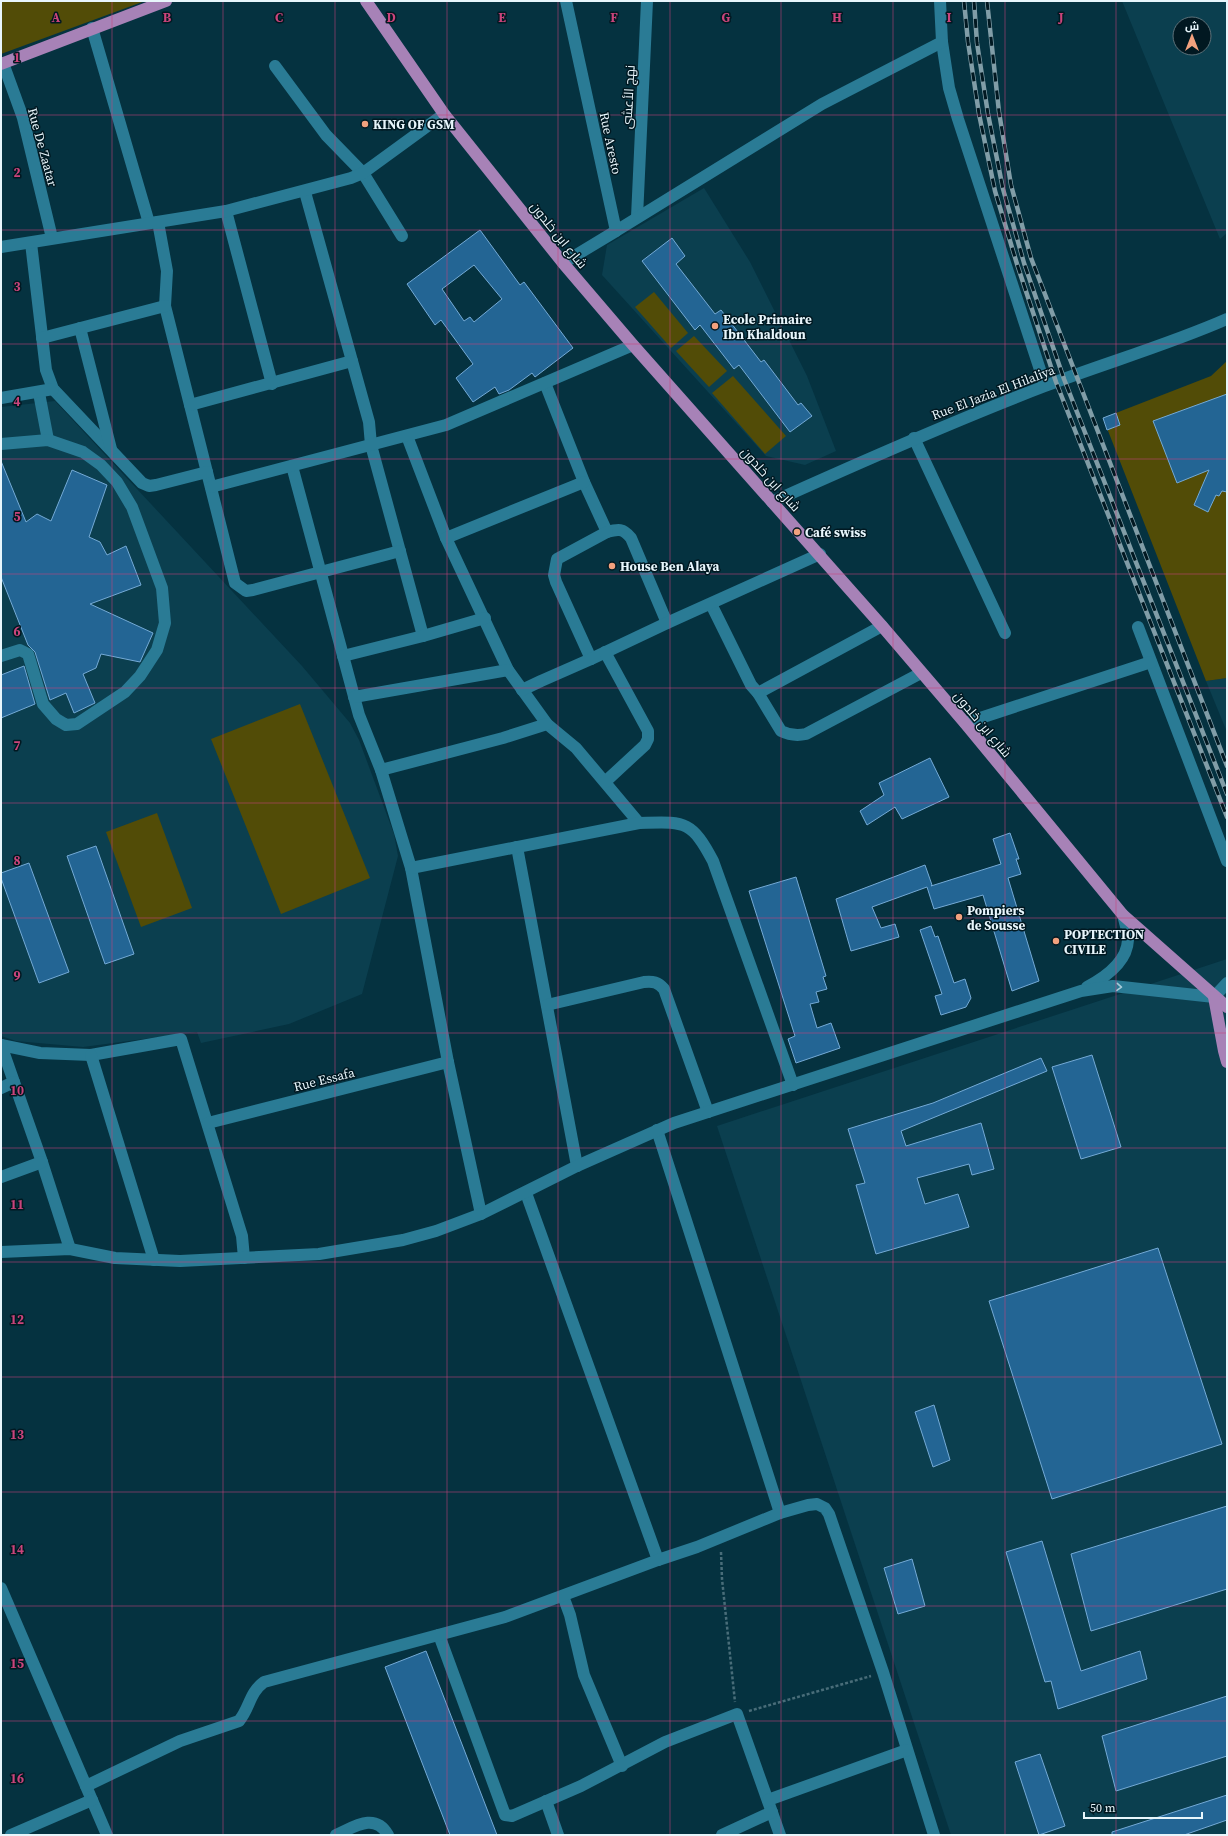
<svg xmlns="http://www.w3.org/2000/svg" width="1228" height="1836" font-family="'Source Serif 4',Cairo,serif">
	<rect width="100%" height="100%" fill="#053240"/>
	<!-- built -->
	<g fill="#0b3f4f" fill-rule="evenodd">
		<path d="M1122,1H1227V233L1220,239ZM1180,24H1204V48H1180Z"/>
		<polygon points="704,188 750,262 807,376 836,451 805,465 766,456 602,275 607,245"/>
		<polygon points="55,401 302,666 350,723 359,740 394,834 398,856 362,994 289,1024 201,1043 197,1032 83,1047 16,1041 1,1036 1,407"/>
		<polygon points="1227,678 1227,732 1206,681"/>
		<polygon points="1227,959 1227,1835 951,1835 717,1126"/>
	</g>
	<!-- green -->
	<g fill="#524c07">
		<polygon points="1,1 145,1 1,54"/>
		<polygon points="654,292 688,333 671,348 635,307"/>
		<polygon points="694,336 727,371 709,387 676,351"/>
		<polygon points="1227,361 1227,678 1206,681 1103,418 1211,376"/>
		<polygon points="733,376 786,436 765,454 712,393"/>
		<polygon points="300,704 370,878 281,914 211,739"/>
		<polygon points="157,813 192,908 141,927 106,832"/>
	</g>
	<!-- building -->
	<g fill="#236594" stroke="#74aad6" fill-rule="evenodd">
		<path d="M480,230L520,285L524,282L573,348L535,377L532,373L509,390L499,394L495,387L473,402L456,378L473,364L441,320L435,325L407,284ZM474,265L502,299L474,322L470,317L464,321L442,289Z"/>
		<polygon points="672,238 685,256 676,264 715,314 721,310 761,362 764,360 798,405 801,403 812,416 790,432 739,365 734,369 700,325 695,330 642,261"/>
		<polygon points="1227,394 1227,492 1222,491 1219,496 1216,495 1208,512 1194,505 1209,470 1177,483 1153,421"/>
		<polygon points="1116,413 1120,425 1107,430 1103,418"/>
		<polygon points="1,461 26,522 37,514 51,521 72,470 107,485 89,537 100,542 107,555 126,546 141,585 90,604 153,633 140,662 101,654 96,668 83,674 95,703 74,713 66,693 50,700 35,652 28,645 1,577"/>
		<polygon points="24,666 35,704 1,718 1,675"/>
		<polygon points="930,758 949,797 902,819 895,807 867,825 860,811 884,795 879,783"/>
		<polygon points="1010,833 1019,859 1016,859 1021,874 1008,878 1039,981 1012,991 983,895 934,909 927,887 872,907 881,928 895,924 899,937 851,951 836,899 925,865 932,885 931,886 1001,864 993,839"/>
		<polygon points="96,846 134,954 105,964 67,856"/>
		<polygon points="29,863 69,972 39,983 1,878 1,873"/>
		<polygon points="796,877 826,976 823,977 827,989 816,992 819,1002 810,1004 817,1028 831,1023 840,1048 796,1063 788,1039 795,1036 749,891"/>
		<polygon points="931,926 935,937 938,936 954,983 965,979 971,998 966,1007 941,1015 935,996 942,994 920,930"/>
		<polygon points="1092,1055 1121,1147 1081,1159 1052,1067"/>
		<polygon points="1041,1058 1047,1071 901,1131 906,1146 981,1123 994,1169 972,1175 969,1164 917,1178 925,1204 958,1194 969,1227 876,1254 856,1185 865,1183 848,1129 933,1103"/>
		<polygon points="1158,1248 1222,1444 1052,1499 989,1301"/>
		<polygon points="934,1405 950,1460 933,1467 915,1412"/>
		<polygon points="1227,1506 1227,1589 1091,1631 1071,1554"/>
		<polygon points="1042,1541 1081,1671 1140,1651 1147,1679 1058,1709 1051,1681 1045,1682 1006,1552"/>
		<polygon points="912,1559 925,1606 898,1614 884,1568"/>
		<polygon points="426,1651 497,1835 450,1835 385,1667"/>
		<polygon points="1227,1696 1227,1756 1116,1791 1102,1736"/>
		<polygon points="1040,1754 1065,1826 1039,1835 1015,1762"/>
		<polygon points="1227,1795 1227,1820 1184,1835 1112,1835 1112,1832"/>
	</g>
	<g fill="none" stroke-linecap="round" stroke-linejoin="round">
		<!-- path -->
		<g stroke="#496d79" stroke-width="2.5" stroke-dasharray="3 2" stroke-linecap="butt">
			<polyline points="721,1552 722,1579 735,1702"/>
			<polyline points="749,1711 871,1676"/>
		</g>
		<!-- minor -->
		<g stroke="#2a7b95" stroke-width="12">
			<polyline points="92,28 149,223"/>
			<polyline points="942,42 949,88 958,119 1045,385"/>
			<polyline points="3,63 23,118 52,238"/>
			<polyline points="275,66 326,135 363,173 402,236"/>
			<polyline points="305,192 369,422 371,445 423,636"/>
			<polyline points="226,211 272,384"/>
			<polyline points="637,217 647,1"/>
			<polyline points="158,222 167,271 165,306 235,583 246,591 253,590 400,551"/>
			<polyline points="616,231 822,104 942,42 940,1"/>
			<polyline points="31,243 46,370 53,389 142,483 149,486 156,485 207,472"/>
			<polyline points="1,247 226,211 351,178 363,173 444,114"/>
			<polyline points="563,263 616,231 566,1"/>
			<polyline points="80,328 111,449"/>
			<polyline points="42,338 165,306"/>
			<path d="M545,383L584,482L607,532C618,529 623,528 631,538L667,623"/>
			<polyline points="39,393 48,440"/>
			<polyline points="1,398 53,389"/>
			<polyline points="190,405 352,361"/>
			<polyline points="407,436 446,538 508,670 547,724 576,748 639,823"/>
			<polyline points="914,438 1005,633"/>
			<polyline points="1,444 48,440 83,452 101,465 117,482 132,507 162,588 165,623 157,650 140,676 125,692 77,724 66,725 56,719 43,704 28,654 20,650 1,656"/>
			<polyline points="292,466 359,715 381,770 503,738 547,724"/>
			<polyline points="211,487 446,425 633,345"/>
			<path d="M772,502C863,461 953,421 1045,386C1105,363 1168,345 1227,319"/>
			<polyline points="446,538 584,482"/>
			<polyline points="711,604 751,685 758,693 882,626"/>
			<polyline points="1138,627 1227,861"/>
			<polyline points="343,656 423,636 485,618"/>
			<polyline points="591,659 556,582 554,575 557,559 607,532"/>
			<polyline points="522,690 541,681 591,659 667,623 820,554"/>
			<path d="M758,693L781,731C789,735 797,736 806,734L921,673"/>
			<polyline points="354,697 508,670"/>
			<polyline points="965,723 1151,662"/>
			<polyline points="381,770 411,868 448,1062 481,1214"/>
			<polyline points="605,782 645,745 648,739 648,731 605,652"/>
			<polyline points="517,847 577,1166"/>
			<path d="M411,868L639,823C684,822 691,819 713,861L793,1085"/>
			<path d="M1087,987C1104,978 1127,962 1128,940C1128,931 1125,923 1123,915"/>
			<path d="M547,1005L644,982C653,981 658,982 664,989L708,1112"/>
			<polyline points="1,1045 40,1053 91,1055 181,1039 242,1236 244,1258"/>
			<polyline points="1,1045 42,1162 70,1249"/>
			<polyline points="91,1055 154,1260"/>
			<polyline points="1,1088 14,1082"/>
			<polyline points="208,1123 448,1062"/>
			<polyline points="657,1130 780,1513"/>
			<polyline points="1,1177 42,1162"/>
			<polyline points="526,1193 658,1560"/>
			<polyline points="1,1252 70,1249 115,1258 180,1261 319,1254 403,1240 436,1231 481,1214 577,1166 674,1123 1081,991 1113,986 1214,997 1227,983"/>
			<polyline points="1,1588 107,1835"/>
			<polyline points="563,1596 570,1615 584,1675 622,1766"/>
			<polyline points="439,1635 505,1815 512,1816 581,1786 665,1742 737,1714 780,1835"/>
			<path d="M86,1786L180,1741L239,1721C250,1708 249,1693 264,1682L505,1617L658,1560L697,1547L780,1513L808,1505L817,1504L825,1508L829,1514L883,1672L934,1835"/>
			<polyline points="768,1800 907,1750"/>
			<polyline points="546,1801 558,1835"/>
			<polyline points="11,1835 92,1800"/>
			<path d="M336,1835C354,1827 375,1812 388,1835"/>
			<polyline points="722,1835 772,1812"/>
		</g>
		<!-- major -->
		<g stroke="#a782b7" stroke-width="12">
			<polyline points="366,1 444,114 563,263 633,345 882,626 965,723 1123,915 1227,1007"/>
			<polyline points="1,64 166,1"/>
			<polyline points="1214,997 1224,1051 1227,1062"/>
		</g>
		<defs>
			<g id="rail">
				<polyline points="964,1 968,42 979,114 995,191 1017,264 1056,382 1227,817"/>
				<polyline points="974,1 977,43 988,114 1003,189 1024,263 1064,379 1227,794"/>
				<polyline points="987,1 999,112 1011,185 1031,258 1227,766"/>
			</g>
		</defs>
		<!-- rail casing -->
		<use href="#rail" stroke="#819da7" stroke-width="4.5"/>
		<!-- rail -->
		<use href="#rail" stroke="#011821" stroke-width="3" stroke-dasharray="9" stroke-linecap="butt"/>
	</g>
	<!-- one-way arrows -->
	<defs><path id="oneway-chevron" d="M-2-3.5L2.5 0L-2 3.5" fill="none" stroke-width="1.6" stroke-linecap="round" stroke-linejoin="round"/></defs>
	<use stroke="#a6cbd8" href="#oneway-chevron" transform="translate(1119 987) rotate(4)"/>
	<!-- grid -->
	<path fill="none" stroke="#ca447b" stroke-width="1" stroke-opacity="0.55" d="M112,1V1835M223,1V1835M335,1V1835M447,1V1835M558,1V1835M670,1V1835M781,1V1835M893,1V1835M1005,1V1835M1116,1V1835M1,115H1227M1,230H1227M1,344H1227M1,459H1227M1,574H1227M1,688H1227M1,803H1227M1,918H1227M1,1033H1227M1,1148H1227M1,1262H1227M1,1377H1227M1,1492H1227M1,1606H1227M1,1721H1227"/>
	<!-- markers -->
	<g fill="#f2a17e" stroke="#011821" stroke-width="1.5">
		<circle cx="365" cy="124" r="4"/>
		<circle cx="715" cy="326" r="4"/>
		<circle cx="797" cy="532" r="4"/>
		<circle cx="612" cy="566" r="4"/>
		<circle cx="959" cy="917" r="4"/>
		<circle cx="1056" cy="941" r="4"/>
	</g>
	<g text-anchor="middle" stroke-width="3" stroke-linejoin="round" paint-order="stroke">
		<!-- street labels -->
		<g font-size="13" fill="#e8f6fc" stroke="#011821">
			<text transform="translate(628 97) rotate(-87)" y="5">نهج الأعشى</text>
			<text transform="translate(611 143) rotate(78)" y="5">Rue Aresto</text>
			<text transform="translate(43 147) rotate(75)" y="5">Rue De Zaatar</text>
			<text transform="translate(559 235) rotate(51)" y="5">شارع ابن خلدون</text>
			<text transform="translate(993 392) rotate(-21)" y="5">Rue El Jazia El Hilaliya</text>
			<text transform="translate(771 479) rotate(48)" y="5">شارع ابن خلدون</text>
			<text transform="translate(983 724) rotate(50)" y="5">شارع ابن خلدون</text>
			<text transform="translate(324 1079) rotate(-14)" y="5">Rue Essafa</text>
		</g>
		<!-- poi labels -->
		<g font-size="13" font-weight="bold" fill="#e8f6fc" stroke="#011821" text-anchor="start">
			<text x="373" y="129">KING OF GSM</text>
			<text x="723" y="324">Ecole Primaire<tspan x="723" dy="15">Ibn Khaldoun</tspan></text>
			<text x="805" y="537">Café swiss</text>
			<text x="620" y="571">House Ben Alaya</text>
			<text x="967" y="915">Pompiers<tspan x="967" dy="15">de Sousse</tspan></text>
			<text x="1064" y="939">POPTECTION<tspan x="1064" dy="15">CIVILE</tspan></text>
		</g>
	</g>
	<g font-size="13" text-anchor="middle" font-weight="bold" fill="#ca447b" stroke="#011821" stroke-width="3" stroke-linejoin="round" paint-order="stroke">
		<text x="56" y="22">A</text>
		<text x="167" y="22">B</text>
		<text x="279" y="22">C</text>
		<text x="391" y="22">D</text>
		<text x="502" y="22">E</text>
		<text x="614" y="22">F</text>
		<text x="726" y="22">G</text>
		<text x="837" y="22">H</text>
		<text x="949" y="22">I</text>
		<text x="1061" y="22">J</text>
		<text x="17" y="62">1</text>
		<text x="17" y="177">2</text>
		<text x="17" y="291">3</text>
		<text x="17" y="406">4</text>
		<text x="17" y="521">5</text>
		<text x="17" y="636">6</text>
		<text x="17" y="750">7</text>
		<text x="17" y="865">8</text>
		<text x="17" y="980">9</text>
		<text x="17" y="1095">10</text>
		<text x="17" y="1209">11</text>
		<text x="17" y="1324">12</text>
		<text x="17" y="1439">13</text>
		<text x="17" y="1554">14</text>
		<text x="17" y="1668">15</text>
		<text x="17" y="1783">16</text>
	</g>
	<!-- border -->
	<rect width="1228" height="1836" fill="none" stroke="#e8f6fc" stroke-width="4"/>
	<!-- north arrow -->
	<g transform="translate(1192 36)"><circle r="19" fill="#011821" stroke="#5d7179"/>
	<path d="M0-3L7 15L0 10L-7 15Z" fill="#f2a17e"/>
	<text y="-6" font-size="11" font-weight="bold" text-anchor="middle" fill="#e8f6fc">ش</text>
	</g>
	<!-- scale -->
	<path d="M1084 1812v6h118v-6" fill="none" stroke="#e8f6fc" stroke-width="2"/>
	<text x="1090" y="1812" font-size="12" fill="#e8f6fc" stroke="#011821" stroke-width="3" paint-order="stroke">50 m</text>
</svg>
